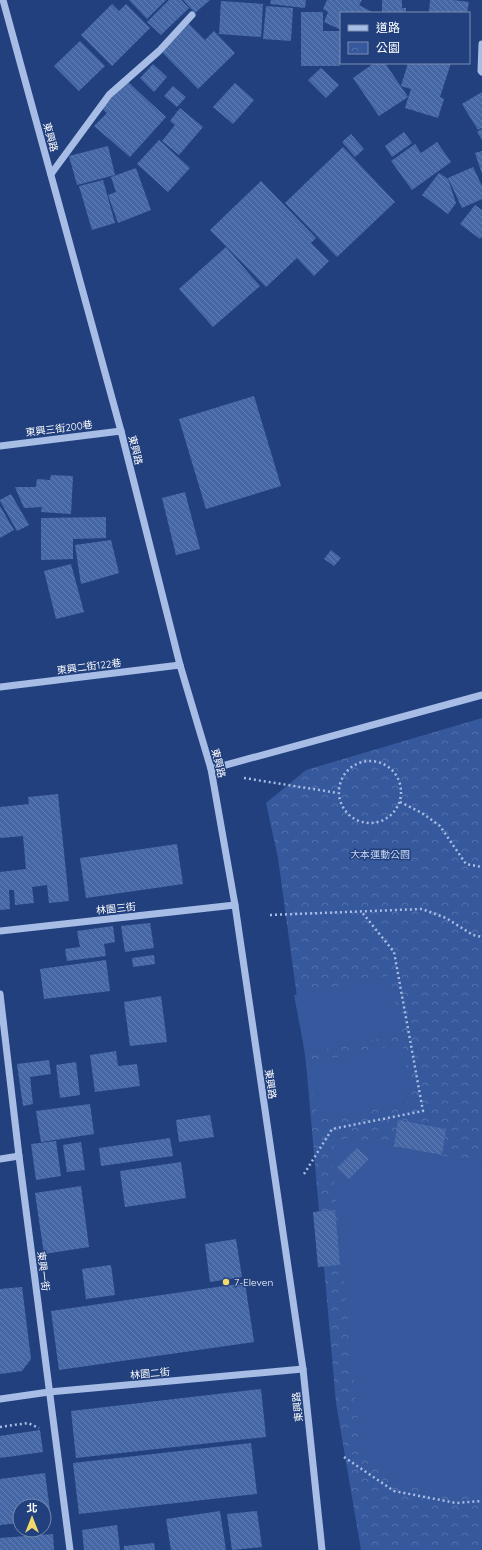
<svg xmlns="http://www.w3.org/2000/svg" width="482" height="1550" font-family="Quicksand,'Noto Sans TC',sans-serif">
	<defs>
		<pattern id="park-crowns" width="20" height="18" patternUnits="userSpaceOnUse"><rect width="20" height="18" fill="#36589c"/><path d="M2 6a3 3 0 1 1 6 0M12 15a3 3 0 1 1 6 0" fill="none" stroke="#5471ab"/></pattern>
		<pattern id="building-back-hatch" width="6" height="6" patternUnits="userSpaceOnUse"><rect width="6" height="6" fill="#4667a5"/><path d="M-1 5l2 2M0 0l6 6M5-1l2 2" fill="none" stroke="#627eb2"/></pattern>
	</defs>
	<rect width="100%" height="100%" fill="#22407e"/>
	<!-- park -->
	<polygon fill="url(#park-crowns)" points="482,718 482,1550 361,1550 336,1403 306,1063 278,858 266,803 306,770"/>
	<!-- pitch -->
	<g fill="#36589c">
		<polygon points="389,976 401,1034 305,1053 294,995"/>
		<polygon points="402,1044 413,1102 318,1120 306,1063"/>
		<polygon points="348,1138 482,1163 482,1492 462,1495 417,1488 388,1476 361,1455 332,1160 334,1146"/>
	</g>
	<!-- building -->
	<g fill="url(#building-back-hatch)">
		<polygon points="129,0 166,0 147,19"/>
		<polygon points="169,0 181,0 189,8 161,35 147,22"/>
		<polygon points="183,0 210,0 195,13"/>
		<polygon points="271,0 306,0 305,8 270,4"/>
		<polygon points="327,0 362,0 359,5 374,13 341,13 341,30 324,22 328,12 323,9"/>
		<polygon points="382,0 402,0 402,8 406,8 406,13 382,13"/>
		<polygon points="430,0 453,0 469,2 467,13 429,13"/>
		<polygon points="221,1 263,4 261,37 219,34"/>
		<polygon points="112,4 119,11 126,4 150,28 112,66 81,35"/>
		<polygon points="266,6 293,8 291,41 263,39"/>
		<polygon points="301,12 323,12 323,31 341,31 340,66 301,66"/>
		<polygon points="189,24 205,40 214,31 235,53 198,89 161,51"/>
		<polygon points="80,41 105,66 79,91 54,66"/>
		<polygon points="374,63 385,63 408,97 379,116 353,78"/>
		<polygon points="408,63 451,63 440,97 444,99 438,118 405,108 411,89 401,86"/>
		<polygon points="153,64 167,77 154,92 140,78"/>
		<polygon points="321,68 339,85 326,98 308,80"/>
		<polygon points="127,81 166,117 130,157 94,126 107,113 102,108"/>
		<polygon points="235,83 254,100 233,124 213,107"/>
		<polygon points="173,86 186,97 177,107 164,96"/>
		<polygon points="482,92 482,128 478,130 462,104"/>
		<polygon points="180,108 203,127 179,155 162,141 175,125 170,121"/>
		<polygon points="482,129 482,140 477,132"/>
		<polygon points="404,132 412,143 392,157 385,146"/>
		<polygon points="351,134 364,149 355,157 342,142"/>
		<polygon points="159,140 190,168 168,192 137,164"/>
		<polygon points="437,142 451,162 412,190 391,161 415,144 421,153"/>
		<polygon points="108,146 115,175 77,185 69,156"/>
		<polygon points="343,147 395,202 337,257 285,203"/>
		<polygon points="482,151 482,174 475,153"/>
		<polygon points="473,167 482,186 482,199 462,208 448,178"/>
		<polygon points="136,168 151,210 118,223 108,195 116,192 111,177"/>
		<polygon points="439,173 448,179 456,203 448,214 422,195"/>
		<polygon points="103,180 115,223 92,230 79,186"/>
		<polygon points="261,181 316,238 311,243 329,261 314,276 297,258 266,287 210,230"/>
		<polygon points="475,205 482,210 482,237 480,239 460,224"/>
		<polygon points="226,247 260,286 213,327 179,289"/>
		<polygon points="254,396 281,486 206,509 179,419"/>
		<polygon points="51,475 73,476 71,514 41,512 42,507 24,508 15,487 36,487 37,479 50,480"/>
		<polygon points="185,492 200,549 176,555 162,498"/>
		<polygon points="11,494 29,525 17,531 0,501 0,500"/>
		<polygon points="0,506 14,530 0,538"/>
		<polygon points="106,517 106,538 73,539 73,559 41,560 41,518"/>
		<polygon points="111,540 119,573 81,584 75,545"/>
		<polygon points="331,550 341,558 334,566 324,559"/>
		<polygon points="71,564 84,612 56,619 44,571"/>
		<polygon points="58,794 69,901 49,903 47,885 32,887 34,903 15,905 14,890 9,890 10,909 0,910 0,872 26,869 23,836 0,838 0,807 29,804 28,797"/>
		<polygon points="177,844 183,884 86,898 80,858"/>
		<polygon points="150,923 154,948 125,952 121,926"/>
		<polygon points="113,926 115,942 104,944 106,956 67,961 65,949 80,947 77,931"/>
		<polygon points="154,955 155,964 133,967 132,958"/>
		<polygon points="106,960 110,991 44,999 40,969"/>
		<polygon points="161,996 167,1042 130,1046 124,1002"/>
		<polygon points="116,1051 118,1066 137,1064 140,1086 95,1092 90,1055"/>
		<polygon points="49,1060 51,1074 30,1077 33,1104 23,1106 17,1064"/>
		<polygon points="76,1062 80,1095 60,1098 56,1065"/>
		<polygon points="90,1104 94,1134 41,1142 36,1111"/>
		<polygon points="210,1115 214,1137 179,1142 176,1120"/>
		<polygon points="398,1120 446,1129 442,1155 394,1146"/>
		<polygon points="170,1138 173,1156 101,1166 99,1148"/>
		<polygon points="56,1141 61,1176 36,1180 31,1144"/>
		<polygon points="81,1142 85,1170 67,1172 63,1145"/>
		<polygon points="357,1148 369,1159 349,1179 337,1168"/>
		<polygon points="181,1162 186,1198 125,1207 120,1171"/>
		<polygon points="81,1186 89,1247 44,1254 35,1193"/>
		<polygon points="335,1210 340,1265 318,1267 313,1212"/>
		<polygon points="236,1239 242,1277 210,1282 205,1244"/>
		<polygon points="111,1265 115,1295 86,1299 82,1269"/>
		<polygon points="245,1283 254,1342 59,1370 51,1311"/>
		<polygon points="22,1287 31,1359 22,1371 0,1374 0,1289"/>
		<polygon points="261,1389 266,1437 76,1458 71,1411"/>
		<polygon points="40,1430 43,1452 0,1458 0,1436"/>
		<polygon points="251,1443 257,1494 79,1514 73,1463"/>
		<polygon points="45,1473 51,1518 44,1519 44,1506 20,1506 20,1523 0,1525 0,1479"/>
		<polygon points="220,1511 226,1550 171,1550 166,1519"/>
		<polygon points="257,1511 262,1547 232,1550 227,1514"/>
		<polygon points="117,1525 120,1550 84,1550 82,1530"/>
		<polygon points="53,1534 54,1550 0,1550 0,1538"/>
		<polygon points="154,1543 155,1550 124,1550 124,1546"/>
	</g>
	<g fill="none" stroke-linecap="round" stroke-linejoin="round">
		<!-- path -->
		<g stroke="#a7bde6" stroke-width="2.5" stroke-dasharray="2 3" stroke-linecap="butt">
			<circle cx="370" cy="792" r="31"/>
			<polyline points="244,778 338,793"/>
			<polyline points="400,802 422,813 440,826 466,864 482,867"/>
			<polyline points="270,915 422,909 446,918 473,935 482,937"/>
			<polyline points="304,1174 332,1129 423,1111 394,952 361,911"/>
			<polyline points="0,1427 28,1423 39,1428"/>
			<polyline points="344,1457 394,1491 456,1503 482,1501"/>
		</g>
		<!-- minor -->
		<g stroke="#a7bde6" stroke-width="7">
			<polyline points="3,0 121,431 180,665 211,769 235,905 303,1369 322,1550"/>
			<polyline points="482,44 481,71 482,72"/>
			<polyline points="51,174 109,95 159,51 192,15"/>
			<polyline points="0,446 121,431"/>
			<polyline points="0,687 180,665"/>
			<polyline points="211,769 482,695"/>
			<polyline points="0,931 235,905"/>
			<polyline points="0,994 19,1156 70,1550"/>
			<polyline points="0,1159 19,1156"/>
			<polyline points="0,1399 49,1392 303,1369"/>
		</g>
	</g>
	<!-- markers -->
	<circle fill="#f2d96a" stroke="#22407e" stroke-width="1.5" cx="226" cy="1282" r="4"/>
	<g text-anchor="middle" stroke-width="3" stroke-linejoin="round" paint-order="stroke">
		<!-- street labels -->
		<g font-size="10" fill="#fff" stroke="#22407e">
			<text transform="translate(51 137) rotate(75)" y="4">東興路</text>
			<text transform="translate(59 428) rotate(-7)" y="4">東興三街200巷</text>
			<text transform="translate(136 450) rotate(76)" y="4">東興路</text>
			<text transform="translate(89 666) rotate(-7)" y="4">東興二街122巷</text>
			<text transform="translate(219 763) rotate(76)" y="4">東興路</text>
			<text transform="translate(116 908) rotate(-6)" y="4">林園三街</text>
			<text transform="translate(271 1084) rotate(82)" y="4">東興路</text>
			<text transform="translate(44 1271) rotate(83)" y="4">東興一街</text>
			<text transform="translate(150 1373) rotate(-5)" y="4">林園二街</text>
			<text transform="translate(297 1407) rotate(-96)" y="4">東興路</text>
		</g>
		<!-- park labels -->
		<g font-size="10" fill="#cad9f5" stroke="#22407e">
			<text x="380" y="858">大本運動公園</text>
		</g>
		<!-- poi labels -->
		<g font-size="10" fill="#fff" stroke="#22407e" text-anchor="start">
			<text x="234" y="1286">7-Eleven</text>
		</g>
	</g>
	<!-- legend -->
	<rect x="340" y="12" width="130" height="52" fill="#22407e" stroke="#7a8cb2"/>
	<rect x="348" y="25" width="20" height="6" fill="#a7bde6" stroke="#7a8cb2"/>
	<text x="376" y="32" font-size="12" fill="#ffffff">道路</text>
	<rect x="348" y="42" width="20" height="12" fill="url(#park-crowns)" stroke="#7a8cb2"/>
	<text x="376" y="52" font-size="12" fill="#ffffff">公園</text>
	<!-- north arrow -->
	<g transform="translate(32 1518)"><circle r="19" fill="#22407e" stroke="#7a8cb2"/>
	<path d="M0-3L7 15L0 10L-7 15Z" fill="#f2d96a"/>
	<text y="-6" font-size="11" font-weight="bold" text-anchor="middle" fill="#ffffff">北</text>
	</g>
</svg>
